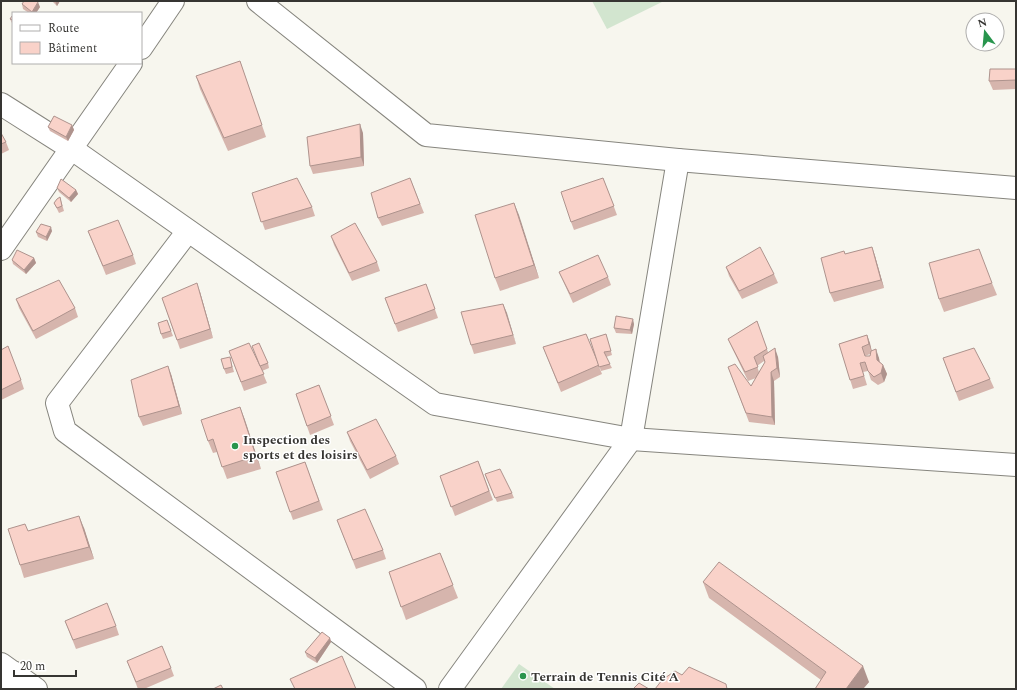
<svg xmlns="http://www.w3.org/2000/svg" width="1017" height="690" font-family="Spectral,serif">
	<rect width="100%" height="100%" fill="#f7f6ee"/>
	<!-- grass -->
	<g fill="#d2e5cf">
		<polygon points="592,1 664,1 607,29"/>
		<polygon points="519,664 555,689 501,689"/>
	</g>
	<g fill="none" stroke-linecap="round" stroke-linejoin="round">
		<defs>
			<g id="minor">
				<polyline points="258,1 426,135 678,160 1016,188"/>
				<polyline points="141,48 173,1"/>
				<polyline points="1,104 72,149 435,404 631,439 1016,465"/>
				<polyline points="188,231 57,403 65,431 415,689"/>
				<polyline points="1,249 131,63"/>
				<polyline points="1,664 36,689"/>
				<polyline points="3,689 15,673"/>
				<polyline points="450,689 631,439 678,160"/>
			</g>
		</defs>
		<!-- minor casing -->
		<use href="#minor" stroke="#86857e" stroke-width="24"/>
		<!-- minor -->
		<use href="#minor" stroke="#fff" stroke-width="22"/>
	</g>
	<!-- wall -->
	<g fill="#d6b5ad" fill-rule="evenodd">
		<polygon points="52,1 60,1 57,6"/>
		<polygon points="22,4 40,7 36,13 29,13 23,9"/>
		<polygon points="13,16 13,24 12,23 10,19"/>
		<polygon points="240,61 266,137 228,151 200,89 196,76"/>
		<polygon points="1016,69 1016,89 993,90 989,81"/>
		<polygon points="72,125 74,130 68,141 50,131 48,127"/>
		<polygon points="1,133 6,142 9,150 1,154"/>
		<polygon points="363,133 364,166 313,174 310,166"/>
		<polygon points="410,178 424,213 382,226 378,218"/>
		<polygon points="603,178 617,215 574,230 571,222"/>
		<polygon points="57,188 76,190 78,194 71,202 59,192"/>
		<polygon points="252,193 312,207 315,216 265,230"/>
		<polygon points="60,197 64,211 59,213 54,203"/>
		<polygon points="514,203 539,278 500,291 495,278"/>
		<polygon points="52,231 47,241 38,237 36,232"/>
		<polygon points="88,231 133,255 136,264 106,275"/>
		<polygon points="331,236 377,262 380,271 352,281 334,245"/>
		<polygon points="872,247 875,256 884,288 834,302 830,293 846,254"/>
		<polygon points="34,258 36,263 26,274 13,264 12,260"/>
		<polygon points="726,267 774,274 778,283 742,299 729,276"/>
		<polygon points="559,272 608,277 611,285 573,303 563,281"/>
		<polygon points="992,283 997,295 944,312 939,299"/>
		<polygon points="426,284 438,318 398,332 385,298"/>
		<polygon points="200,292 213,338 180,349 162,298"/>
		<polygon points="16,299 75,308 78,317 36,339 19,308"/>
		<polygon points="503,304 516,344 474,354 471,345"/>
		<polygon points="167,320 173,336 163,339 161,334"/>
		<path d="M757,321L768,352L778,357L780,377L774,381L775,425L749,422L728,367L751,386L756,378L748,381L732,348L728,339ZM764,361L765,362L759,372L757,366Z"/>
		<polygon points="634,324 632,334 616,333 614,328"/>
		<polygon points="586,334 602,374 561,392 543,347"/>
		<polygon points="606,334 612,355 606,357 612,368 601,371 590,339"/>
		<path d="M867,335L872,351L879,358L880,362L883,365L887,374L884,382L878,385L871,380L868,371L863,372L867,385L853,389L839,344ZM870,354V356H865Z"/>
		<polygon points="1,350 21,380 24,389 1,400"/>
		<polygon points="229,351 255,356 268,363 269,368 262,371 267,383 244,391"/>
		<polygon points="230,357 234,372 226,374 224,369"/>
		<polygon points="943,358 990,379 994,388 959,401"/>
		<polygon points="171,374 182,414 143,426 139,417"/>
		<polygon points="319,385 334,425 310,435 296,394"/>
		<polygon points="240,407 261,469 227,479 217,452 213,453 208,441"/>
		<polygon points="347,432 396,456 399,464 370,479 350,441"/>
		<polygon points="478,461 493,500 455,516 440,476"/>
		<polygon points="305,462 323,510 293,520 276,472"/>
		<polygon points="485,474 512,493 514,498 497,502"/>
		<polygon points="337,520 383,550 386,559 356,569"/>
		<polygon points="84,528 94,559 24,578 20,565 28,531"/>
		<polygon points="440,553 458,598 406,620 389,572"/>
		<polygon points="703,582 869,682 863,689 815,689 821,680 709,598"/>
		<polygon points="65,621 116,626 119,635 76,649"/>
		<polygon points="330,638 331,642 317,663 307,657 305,652"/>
		<polygon points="127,661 171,668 174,676 144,689 138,689"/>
	</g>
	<!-- shaded-wall -->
	<g fill="#ae938d">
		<polygon points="55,1 60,1 57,6"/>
		<polygon points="38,2 40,7 36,13 32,13 32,12"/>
		<polygon points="360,124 363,133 364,166 361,157"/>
		<polygon points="72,125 74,130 68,141 66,137"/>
		<polygon points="76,190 78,194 71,202 69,198"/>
		<polygon points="514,203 519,215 539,278 534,265"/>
		<polygon points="51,227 52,231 47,241 46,237"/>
		<polygon points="872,247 875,256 884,288 881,280"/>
		<polygon points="34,258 36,263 26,274 24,270"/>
		<polygon points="197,283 200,292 213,338 210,329"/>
		<polygon points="503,304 507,313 516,344 513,335"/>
		<polygon points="633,319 634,324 632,334 630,330"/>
		<polygon points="867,335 870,343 872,353 869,344"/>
		<polygon points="775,348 778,357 780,377 777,368"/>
		<polygon points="876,349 879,358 880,369 877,360"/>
		<polygon points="883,365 887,374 884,382 881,373"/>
		<polygon points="168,366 171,374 182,414 179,406"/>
		<polygon points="771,372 774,381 775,425 772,417"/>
		<polygon points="240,407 245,420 261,469 256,456"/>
		<polygon points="79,516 84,528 94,559 89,547"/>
		<polygon points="330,638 331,642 317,663 315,658"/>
		<polygon points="863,666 869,682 863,689 846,689"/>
	</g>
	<!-- building -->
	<g fill="#f9d2c9" stroke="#ae938d">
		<polygon points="24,1 37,1 38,2 32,12 22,4"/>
		<polygon points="12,16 13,16 13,20 10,19"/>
		<polygon points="240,61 262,125 224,138 196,76"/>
		<polygon points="990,69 1016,69 1016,80 989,81"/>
		<polygon points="54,116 72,125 66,137 48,127"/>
		<polygon points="360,124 361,157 310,166 307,137"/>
		<polygon points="1,133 6,142 1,144"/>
		<polygon points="297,178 312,207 261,222 252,193"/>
		<polygon points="410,178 420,204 378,218 371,193"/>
		<polygon points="603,178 614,206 571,222 561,192"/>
		<polygon points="61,179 76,190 69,198 57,188"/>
		<polygon points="60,197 62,206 57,208 54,203 57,199"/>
		<polygon points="514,203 534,265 495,278 475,215"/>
		<polygon points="118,220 133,255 103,266 88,231"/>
		<polygon points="355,223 377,262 349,273 331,236"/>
		<polygon points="41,224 51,227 46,237 36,232"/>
		<polygon points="760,247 774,274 739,291 726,267"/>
		<polygon points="872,247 881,280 830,293 821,258 844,251 845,254"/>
		<polygon points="979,249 992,283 939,299 929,263"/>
		<polygon points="17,250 34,258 24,270 12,260"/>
		<polygon points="598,255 608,277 570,294 559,272"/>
		<polygon points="59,280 75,308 33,331 16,299"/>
		<polygon points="197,283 210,329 177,340 162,298"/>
		<polygon points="426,284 435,309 395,324 385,298"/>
		<polygon points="503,304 513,335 471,345 461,312"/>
		<polygon points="616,316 633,319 630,330 614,328"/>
		<polygon points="167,320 171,331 161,334 158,323"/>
		<polygon points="757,321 767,349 754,357 758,367 745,372 728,339"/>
		<polygon points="586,334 599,365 558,383 543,347"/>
		<polygon points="606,334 611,351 604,352 610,364 599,367 590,339"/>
		<polygon points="867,335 869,344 862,347 865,356 870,356 871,351 876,349 877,360 883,365 881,373 874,377 868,371 865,362 860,363 864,376 850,380 839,344"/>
		<polygon points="249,343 264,374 241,382 229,351"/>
		<polygon points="259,343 268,363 260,366 252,346"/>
		<polygon points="8,346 21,380 1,390 1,350"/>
		<polygon points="775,348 777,368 771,372 772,417 746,413 728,367 735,364 751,386 765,362 763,356"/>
		<polygon points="974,348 990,379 956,392 943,358"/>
		<polygon points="230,357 232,367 224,369 221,359"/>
		<polygon points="168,366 179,406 139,417 131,380"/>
		<polygon points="319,385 331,416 307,426 296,394"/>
		<polygon points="240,407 256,456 222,467 213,439 208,441 201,420"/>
		<polygon points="376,419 396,456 367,470 347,432"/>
		<polygon points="478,461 489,491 451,507 440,476"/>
		<polygon points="305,462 319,501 290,512 276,472"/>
		<polygon points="500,469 512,493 495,498 485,474"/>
		<polygon points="365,509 383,550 353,560 337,520"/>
		<polygon points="79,516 89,547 20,565 8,529 25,524 28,531"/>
		<polygon points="440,553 453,585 401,607 389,572"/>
		<polygon points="719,562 863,666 846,689 815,689 826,672 703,582"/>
		<polygon points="107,603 116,626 73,640 65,621"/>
		<polygon points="322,632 330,638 315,658 305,652"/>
		<polygon points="162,646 171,668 136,682 127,661"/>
		<polygon points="342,656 356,689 295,689 290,679"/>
		<polygon points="689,667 726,684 727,689 655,689 662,680 675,671 682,675"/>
		<polygon points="639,683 649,689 633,689"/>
		<polygon points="221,685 223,689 213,689"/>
	</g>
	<!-- markers -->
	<g fill="#28954d" stroke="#fff" stroke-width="1.5">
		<circle cx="235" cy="446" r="4"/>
		<circle cx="523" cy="676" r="4"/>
	</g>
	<g text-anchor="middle" stroke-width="3" stroke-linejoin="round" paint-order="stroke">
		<!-- poi labels -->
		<g font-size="13" font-weight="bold" fill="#363532" stroke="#fff" text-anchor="start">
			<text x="243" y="444">Inspection des<tspan x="243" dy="15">sports et des loisirs</tspan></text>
			<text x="531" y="681">Terrain de Tennis Cité A</text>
		</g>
	</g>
	<!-- border -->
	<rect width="1017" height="690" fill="none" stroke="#363532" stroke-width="4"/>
	<!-- legend -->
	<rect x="12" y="12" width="130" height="52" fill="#ffffff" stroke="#afaead"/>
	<rect x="20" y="25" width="20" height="6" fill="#ffffff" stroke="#afaead"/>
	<text x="48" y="32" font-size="12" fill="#363532">Route</text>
	<rect x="20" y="42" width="20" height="12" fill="#f9d2c9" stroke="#afaead"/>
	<text x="48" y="52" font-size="12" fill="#363532">Bâtiment</text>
	<!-- north arrow -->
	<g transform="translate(985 32) rotate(344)"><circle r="19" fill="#ffffff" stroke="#afaead"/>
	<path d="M0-3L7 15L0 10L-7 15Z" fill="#28954d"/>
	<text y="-6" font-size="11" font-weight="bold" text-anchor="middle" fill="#363532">N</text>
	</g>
	<!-- scale -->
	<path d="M14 670v6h62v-6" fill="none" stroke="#363532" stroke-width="2"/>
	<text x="20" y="670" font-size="12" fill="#363532" stroke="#ffffff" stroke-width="3" paint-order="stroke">20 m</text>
</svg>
